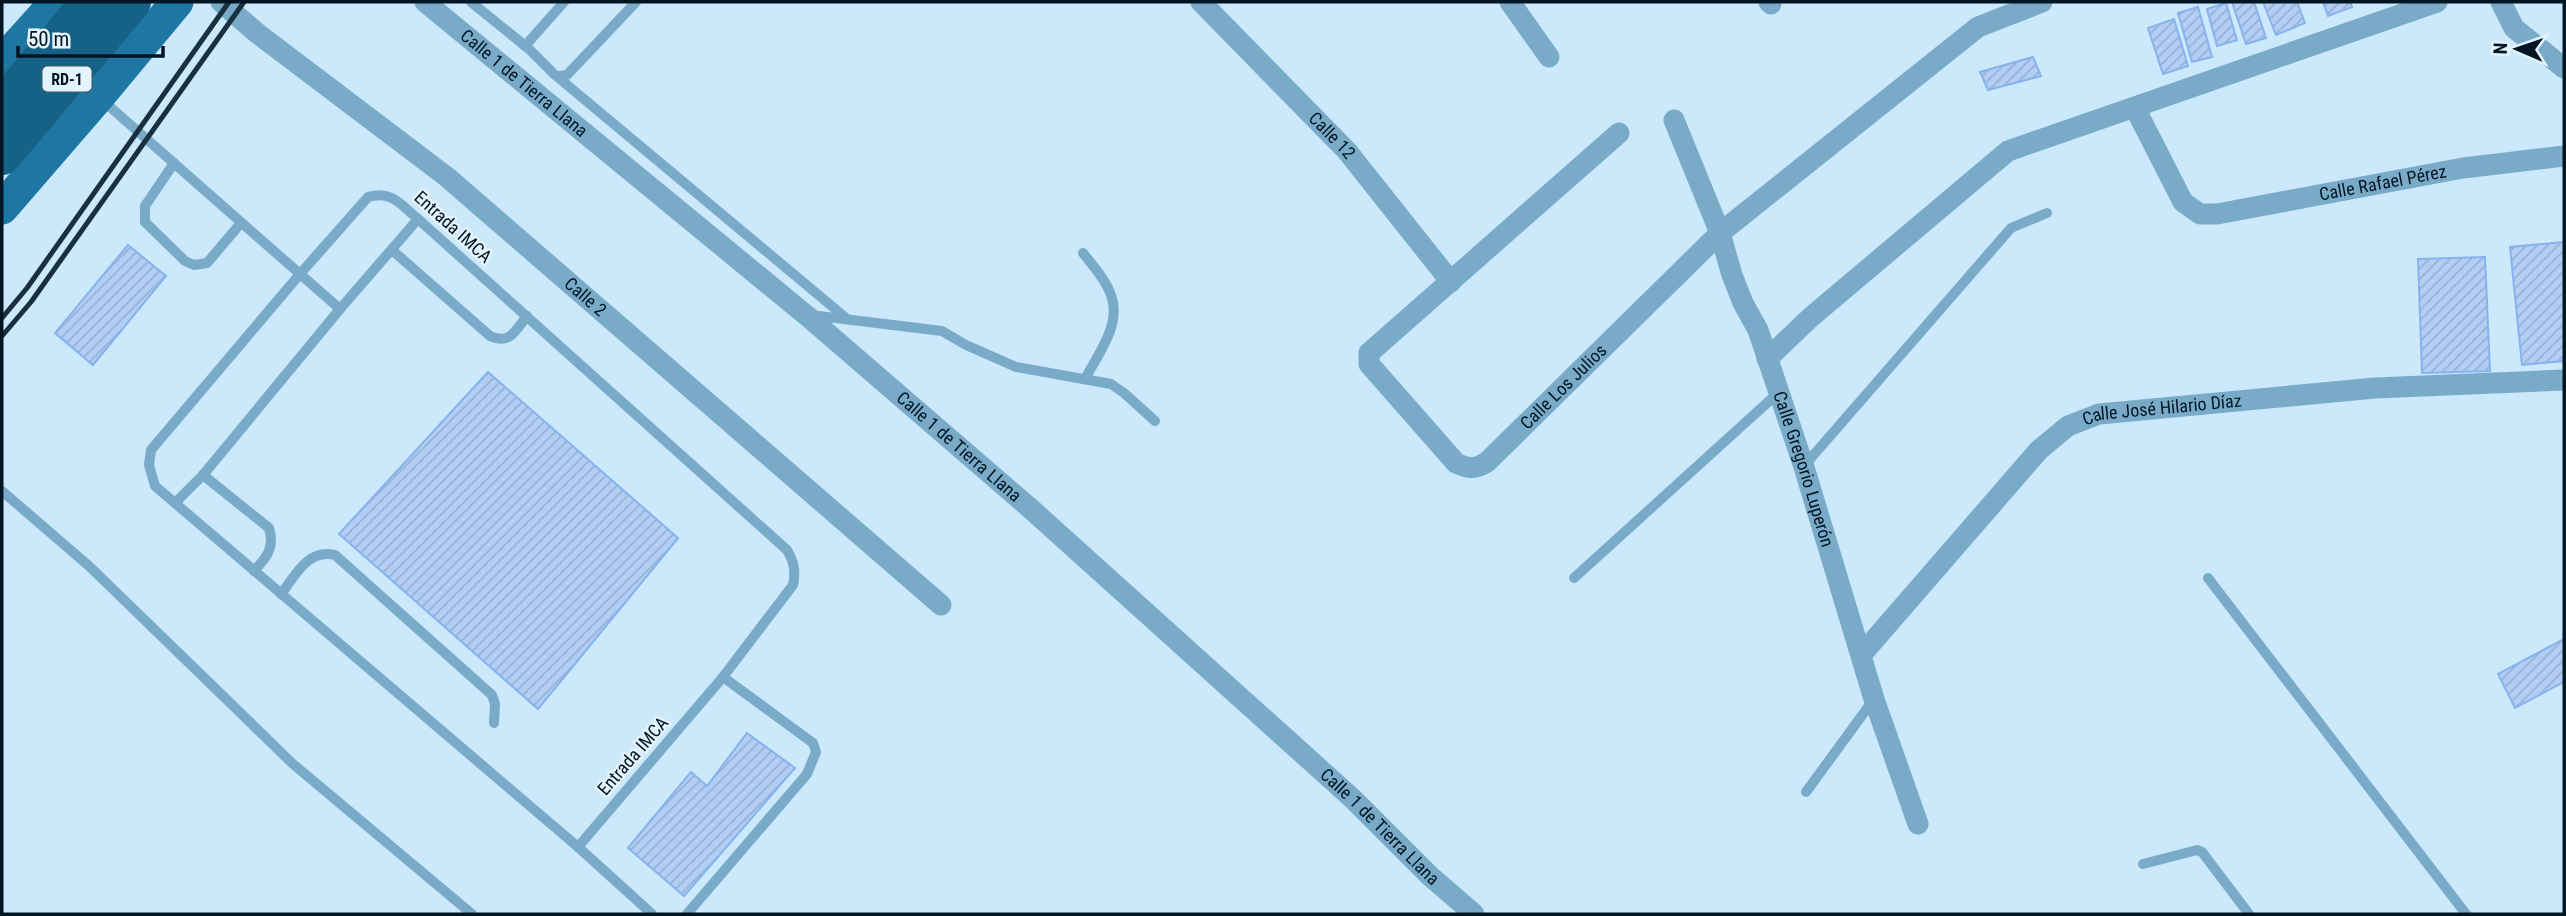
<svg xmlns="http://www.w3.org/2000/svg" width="2566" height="916" font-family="'Roboto Condensed',sans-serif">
	<defs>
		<pattern id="building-hatch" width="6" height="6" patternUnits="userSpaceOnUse" patternTransform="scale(1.75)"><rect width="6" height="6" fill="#b2cef4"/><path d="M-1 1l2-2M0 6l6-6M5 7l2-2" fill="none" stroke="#97b0d1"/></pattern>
	</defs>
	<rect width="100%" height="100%" fill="#cce8fb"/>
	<!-- building -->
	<g fill="url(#building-hatch)" stroke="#86b3ee" stroke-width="2">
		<polygon points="2232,2 2254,2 2266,38 2246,44"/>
		<polygon points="2263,2 2297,2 2305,23 2276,35"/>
		<polygon points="2323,2 2350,2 2352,7 2328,16"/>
		<polygon points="2226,3 2237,40 2217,46 2207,9"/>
		<polygon points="2198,7 2212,57 2192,62 2178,13"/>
		<polygon points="2174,19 2188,66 2163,74 2148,28"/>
		<polygon points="2033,57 2041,76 1988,90 1980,72"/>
		<polygon points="2564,242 2564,361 2522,365 2510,247"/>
		<polygon points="128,245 166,276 93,365 55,333"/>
		<polygon points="2485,257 2490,371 2422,373 2418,259"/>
		<polygon points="488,372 678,538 538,709 339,534"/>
		<polygon points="2564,639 2564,682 2515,708 2498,674"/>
		<polygon points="747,733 795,768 684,896 628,848 691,772 707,786"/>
	</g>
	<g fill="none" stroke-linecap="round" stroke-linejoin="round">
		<!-- lane -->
		<g stroke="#79abc9" stroke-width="10">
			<polyline points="471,2 529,49 554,74 846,318"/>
			<polyline points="525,46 564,2"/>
			<polyline points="559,76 567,75 636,2"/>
			<path d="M101,99L300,274L151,450L149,465L155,486L578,847L723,677L793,585C796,571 794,562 787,550L418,219C401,205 392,190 368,197L300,274L340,309"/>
			<polyline points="174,163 145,206 145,222 185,261 194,265 207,263 241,223"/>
			<path d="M392,250L490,336C510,345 515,331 527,316"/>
			<path d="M1083,253C1093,266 1106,280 1111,295C1122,324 1098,354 1085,379"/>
			<polyline points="811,315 942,331 966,345 1016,367 1111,384 1124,393 1155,421"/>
			<polyline points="1804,466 2011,228 2047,213"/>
			<path d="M203,475L269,528C275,548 267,557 254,571"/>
			<polyline points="2,491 89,566 293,764 472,914"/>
			<polyline points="175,503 203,475 340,309 418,219"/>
			<polyline points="1574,578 1778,393"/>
			<polyline points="2208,578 2466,914"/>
			<path d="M281,594C295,576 308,548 335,555L492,695L495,704L494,723"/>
			<polyline points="1806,792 1874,699"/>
			<polyline points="578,847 652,914"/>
			<polyline points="2143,864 2197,850 2202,852 2249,914"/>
			<polyline points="687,914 807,774 816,752 813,743 723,677"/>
		</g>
		<!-- street -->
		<g stroke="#79abc9" stroke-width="21">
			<path id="s1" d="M221,2L257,33L447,177L941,605"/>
			<path id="s2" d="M425,2L812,320L1031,509L1353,799L1430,876L1474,914"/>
			<path id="s3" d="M1201,2L1347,151L1451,282"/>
			<polyline points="1510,2 1549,57"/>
			<polyline points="1769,2 1771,4"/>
			<polyline points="2501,2 2514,28 2564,68"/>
			<path id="s4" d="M2135,108L2183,202L2200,214H2217L2463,168L2564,156"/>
			<path id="s5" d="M1674,120L1720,233L1732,275L1743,303L1758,330L1804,467L1874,699L1918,824"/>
			<path id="s6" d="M1619,133L1369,353V364L1456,463C1469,469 1474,470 1487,462L1720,233L1978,27L2042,2"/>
			<polyline points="1767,359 1811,317 2008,151 2437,2"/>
			<path id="s7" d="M1862,654L2039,450L2068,426L2099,414L2375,388L2564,380"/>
		</g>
		<!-- primary -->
		<g stroke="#1e76a2" stroke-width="33">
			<polyline points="2,62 56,2"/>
			<polyline points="2,208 98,97 177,2"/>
		</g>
		<!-- highway -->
		<g stroke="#166287" stroke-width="38">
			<polyline points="2,106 90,2"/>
			<polyline points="2,156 132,2"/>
		</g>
		<!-- rail -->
		<g stroke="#19303e" stroke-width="5">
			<polyline points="2,318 27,288 229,2"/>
			<polyline points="2,336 31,302 244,2"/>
		</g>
	</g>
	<g text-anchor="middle" stroke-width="5" stroke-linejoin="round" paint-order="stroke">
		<!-- shield labels -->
		<rect fill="#e5f3fd" stroke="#455864" stroke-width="2" x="42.5" y="66.5" width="49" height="25" rx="5"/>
		<g font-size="16" font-weight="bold" fill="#001623">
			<text x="67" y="85">RD-1</text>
		</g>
		<!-- street labels -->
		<g font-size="18" fill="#001623" stroke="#e5f3fd">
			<text dy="6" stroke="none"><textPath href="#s2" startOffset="128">Calle 1 de Tierra Llana</textPath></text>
			<text dy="6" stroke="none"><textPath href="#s3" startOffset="187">Calle 12</textPath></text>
			<text dy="6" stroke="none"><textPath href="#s4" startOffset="312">Calle Rafael Pérez</textPath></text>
			<text transform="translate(453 227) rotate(42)" y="6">Entrada IMCA</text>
			<text dy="6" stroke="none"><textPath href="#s1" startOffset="469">Calle 2</textPath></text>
			<text dy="6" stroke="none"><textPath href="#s6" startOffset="616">Calle Los Julios</textPath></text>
			<text dy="6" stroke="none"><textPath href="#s7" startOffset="404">Calle José Hilario Díaz</textPath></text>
			<text dy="6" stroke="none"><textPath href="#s2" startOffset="695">Calle 1 de Tierra Llana</textPath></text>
			<text dy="6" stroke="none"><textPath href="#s5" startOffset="373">Calle Gregorio Luperón</textPath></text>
			<text transform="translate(633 756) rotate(-49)" y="6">Entrada IMCA</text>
			<text dy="6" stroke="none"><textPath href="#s2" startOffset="1262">Calle 1 de Tierra Llana</textPath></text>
		</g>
	</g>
	<!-- border -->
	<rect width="2566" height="916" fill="none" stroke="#001623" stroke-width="7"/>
	<!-- north arrow -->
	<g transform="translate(2517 49) rotate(272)" stroke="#e5f3fd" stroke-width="5" paint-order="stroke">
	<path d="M0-5L12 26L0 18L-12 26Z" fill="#001623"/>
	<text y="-10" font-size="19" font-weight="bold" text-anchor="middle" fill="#001623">N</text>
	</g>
	<!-- scale -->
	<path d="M18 46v10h145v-10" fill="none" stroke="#001623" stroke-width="3.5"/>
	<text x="28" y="46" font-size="21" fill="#001623" stroke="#e5f3fd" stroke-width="5" paint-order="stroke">50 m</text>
</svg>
